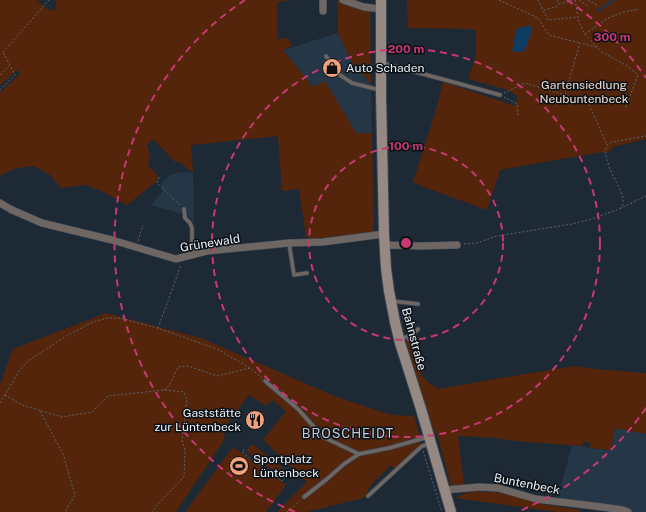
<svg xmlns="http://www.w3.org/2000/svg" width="646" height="512" font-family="'Public Sans',sans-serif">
	<rect width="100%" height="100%" fill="#1d2935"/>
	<!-- built -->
	<g fill="#253646">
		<polygon points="338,33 352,62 371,84 372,133 356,134 325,82 313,87 283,50"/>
		<polygon points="181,172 193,173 194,222 187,215 151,205 162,192 161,183 170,175"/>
		<polygon points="615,428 646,434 646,512 635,512 621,507 557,499 572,445 582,446 589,448 611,450"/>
	</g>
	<!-- green -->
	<g fill="#55250b">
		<polygon points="0,0 37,0 45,8 55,11 56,0 294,0 277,2 277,39 288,38 292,46 283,50 313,87 325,81 356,133 372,133 374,232 326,237 312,241 311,238 306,237 299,189 282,191 278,136 191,145 193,173 178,161 176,163 153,139 147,145 150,155 148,165 157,175 157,181 127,205 101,191 86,185 61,188 50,175 34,166 17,168 2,174 0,177 0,92 20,74 17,70 0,86"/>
		<polygon points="337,0 370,10 371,84 352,62 338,33"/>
		<polygon points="407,0 646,0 646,139 613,147 608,153 601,152 500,170 487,210 426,188 413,182 435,113 443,82 515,106 518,97 508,90 468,79 476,56 476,30 468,29 408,28"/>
		<polygon points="106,313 201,338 334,396 391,415 414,416 420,437 418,438 420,447 395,469 391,465 370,486 367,492 368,494 363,498 306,512 277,512 307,482 263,440 286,411 272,400 266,406 249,395 225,427 224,440 176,512 0,512 0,384 13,349"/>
		<polygon points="409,340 422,376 430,384 439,389 500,378 575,366 594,369 646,373 646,434 615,428 611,450 590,448 591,443 584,442 582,446 515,441 495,438 458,436 464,485 451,486 437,433 434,433 406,342"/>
		<polygon points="252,444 282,467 277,474 246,451"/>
		<polygon points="233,447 286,485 266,512 185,512"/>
		<polygon points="472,491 505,493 542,504 580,510 580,512 558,512 454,498"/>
	</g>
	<!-- water -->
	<path fill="#0e3d63" d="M531,26L532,30C529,38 528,45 523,52L512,51L516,30L522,27Z"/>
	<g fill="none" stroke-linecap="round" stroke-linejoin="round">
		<!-- stream -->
		<polyline stroke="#0e3d63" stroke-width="2" points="598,11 614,0"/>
		<defs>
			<g id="lane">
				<polyline points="326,56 340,75 352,83 380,90"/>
				<polyline points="382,63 453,82 500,95"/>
				<polyline points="184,209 185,218 190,223 192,228 192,255"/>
				<polyline points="289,243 294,275 307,273"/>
				<polyline points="392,301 418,304"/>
				<polyline points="400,339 412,335 418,329"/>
				<polyline points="265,381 298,409 323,437 359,454"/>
				<polyline points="368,496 422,446 430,444"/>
				<polyline points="304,497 327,479 344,464 359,454 389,448 428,437"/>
			</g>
			<g id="street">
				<polyline points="343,0 364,7 381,9"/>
				<polyline points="323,11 323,0"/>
				<polyline points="0,203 12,210 42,223 112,240 176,259 207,251 289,243 323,242 384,234"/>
				<polyline points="384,245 422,246 457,245"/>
				<polyline points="445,490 479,487 498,488 536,499 602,507 623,510 628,512"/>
			</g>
			<polyline id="secondary" points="381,0 381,95 384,234 386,268 389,291 395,322 400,343 421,409 451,512"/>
		</defs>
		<!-- lane casing -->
		<use href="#lane" stroke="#394550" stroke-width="5"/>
		<!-- street casing -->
		<use href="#street" stroke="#394550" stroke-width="8"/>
		<!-- secondary casing -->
		<use href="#secondary" stroke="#394550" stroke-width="12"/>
		<!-- path -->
		<g stroke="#5b6671" stroke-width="1" stroke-dasharray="2 2" stroke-linecap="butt">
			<polyline points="499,0 538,18 549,35 580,43"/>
			<polyline points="538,0 548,20 578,17"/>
			<polyline points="557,0 559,4 574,0"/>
			<polyline points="575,0 579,22 585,35 602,52 627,66 638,75 625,109"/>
			<polyline points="579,0 587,6"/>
			<polyline points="588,0 597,5"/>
			<polyline points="544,10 559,6"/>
			<polyline points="585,34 608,18 624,12 639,9"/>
			<polyline points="3,52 49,0"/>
			<polyline points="0,75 9,66"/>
			<polyline points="0,90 15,75 3,52"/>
			<polyline points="504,93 525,83 588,102 607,145"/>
			<polyline points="565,94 580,43 596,47"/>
			<polyline points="504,97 517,104 518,116"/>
			<polyline points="159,177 157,183 181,206"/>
			<polyline points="620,209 623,204 623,198 621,192 609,167 605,152 607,145 612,142 646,136"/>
			<polyline points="138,241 143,225"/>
			<polyline points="464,244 477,243 497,236 572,224 592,219 619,209 646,196"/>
			<polyline points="158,328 181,265"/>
			<polyline points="164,390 169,386 178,367 188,366 217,376 250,368"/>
			<polyline points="5,395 22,405 62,417 92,412 108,396 164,390 184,392 187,400 182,440 185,450 184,477 157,505 152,512"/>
			<polyline points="0,403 19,371 28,361 66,336 93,322 107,318 120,318 157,328 217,349 250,368 262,378"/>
			<polyline points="40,411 63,454 75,495 65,512"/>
			<polyline points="244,449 242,452 282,481 286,476"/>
			<polyline points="423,451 442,512"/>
			<polyline points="287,512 300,501"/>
		</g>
		<!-- lane -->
		<use href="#lane" stroke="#6e6662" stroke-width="3.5"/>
		<!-- street -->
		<use href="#street" stroke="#6e6662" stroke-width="7"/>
		<!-- secondary -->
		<use href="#secondary" stroke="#968983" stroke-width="10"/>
	</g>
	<!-- distance rings -->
	<g fill="none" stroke="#c83873" stroke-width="2" stroke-dasharray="7 5">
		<circle cx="406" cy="243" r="97"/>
		<circle cx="406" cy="243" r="194"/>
		<path d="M646 408A291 291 0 0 1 517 512M295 512A291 291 0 0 1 245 0M567 0A291 291 0 0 1 646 78"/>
	</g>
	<!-- icons -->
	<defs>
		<symbol id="shop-disc" viewBox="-11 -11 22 22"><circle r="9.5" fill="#f1a17c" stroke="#0c1116"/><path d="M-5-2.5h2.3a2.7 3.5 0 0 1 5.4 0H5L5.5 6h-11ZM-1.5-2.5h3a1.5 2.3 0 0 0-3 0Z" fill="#111"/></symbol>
		<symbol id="restaurant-disc" viewBox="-11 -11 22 22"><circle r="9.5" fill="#f1a17c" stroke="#0c1116"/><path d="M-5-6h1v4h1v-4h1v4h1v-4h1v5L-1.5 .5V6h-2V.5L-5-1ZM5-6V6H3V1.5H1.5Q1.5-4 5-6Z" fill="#111"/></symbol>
		<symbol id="stadium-disc" viewBox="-11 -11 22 22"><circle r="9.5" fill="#f1a17c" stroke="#0c1116"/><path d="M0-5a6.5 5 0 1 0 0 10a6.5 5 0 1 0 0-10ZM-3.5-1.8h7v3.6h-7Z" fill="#111"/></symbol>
	</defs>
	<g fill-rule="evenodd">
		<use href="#shop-disc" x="321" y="57" width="22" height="22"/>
		<use href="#restaurant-disc" x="244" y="409" width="22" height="22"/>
		<use href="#stadium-disc" x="228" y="455" width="22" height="22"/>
	</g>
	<g text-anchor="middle" stroke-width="3" stroke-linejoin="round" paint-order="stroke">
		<!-- poi labels -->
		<g font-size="12" fill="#e8f0f8" stroke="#0c1116" text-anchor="start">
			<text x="346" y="72">Auto Schaden</text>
			<text x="241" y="417" text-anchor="end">Gaststätte<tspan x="241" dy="14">zur Lüntenbeck</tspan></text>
			<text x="253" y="463">Sportplatz<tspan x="253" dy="14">Lüntenbeck</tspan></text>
		</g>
		<!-- park labels -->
		<g font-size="12" fill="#f1dcd3" stroke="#0c1116">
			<text x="584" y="89">Gartensiedlung<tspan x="584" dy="14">Neubuntenbeck</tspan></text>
		</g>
		<!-- street labels -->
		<g font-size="12" fill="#e8f0f8" stroke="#0c1116">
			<text transform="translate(210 243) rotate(-9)" y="4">Grünewald</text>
			<text transform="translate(414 339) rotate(75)" y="4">Bahnstraße</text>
			<text transform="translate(527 484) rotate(11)" y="4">Buntenbeck</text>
		</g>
		<!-- neighbourhood labels -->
		<g font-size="13" letter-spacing="1" fill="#bccbdb" stroke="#0c1116">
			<text x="348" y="438">BROSCHEIDT</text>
		</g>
	</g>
	<circle cx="406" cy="243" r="6" fill="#c83873" stroke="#0c1116" stroke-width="2"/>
	<g font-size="12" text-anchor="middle" font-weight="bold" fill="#c83873" stroke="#0c1116" stroke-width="3" stroke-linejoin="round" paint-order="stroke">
		<text x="612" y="41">300 m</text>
		<text x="406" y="53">200 m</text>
		<text x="406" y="150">100 m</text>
	</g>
</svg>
